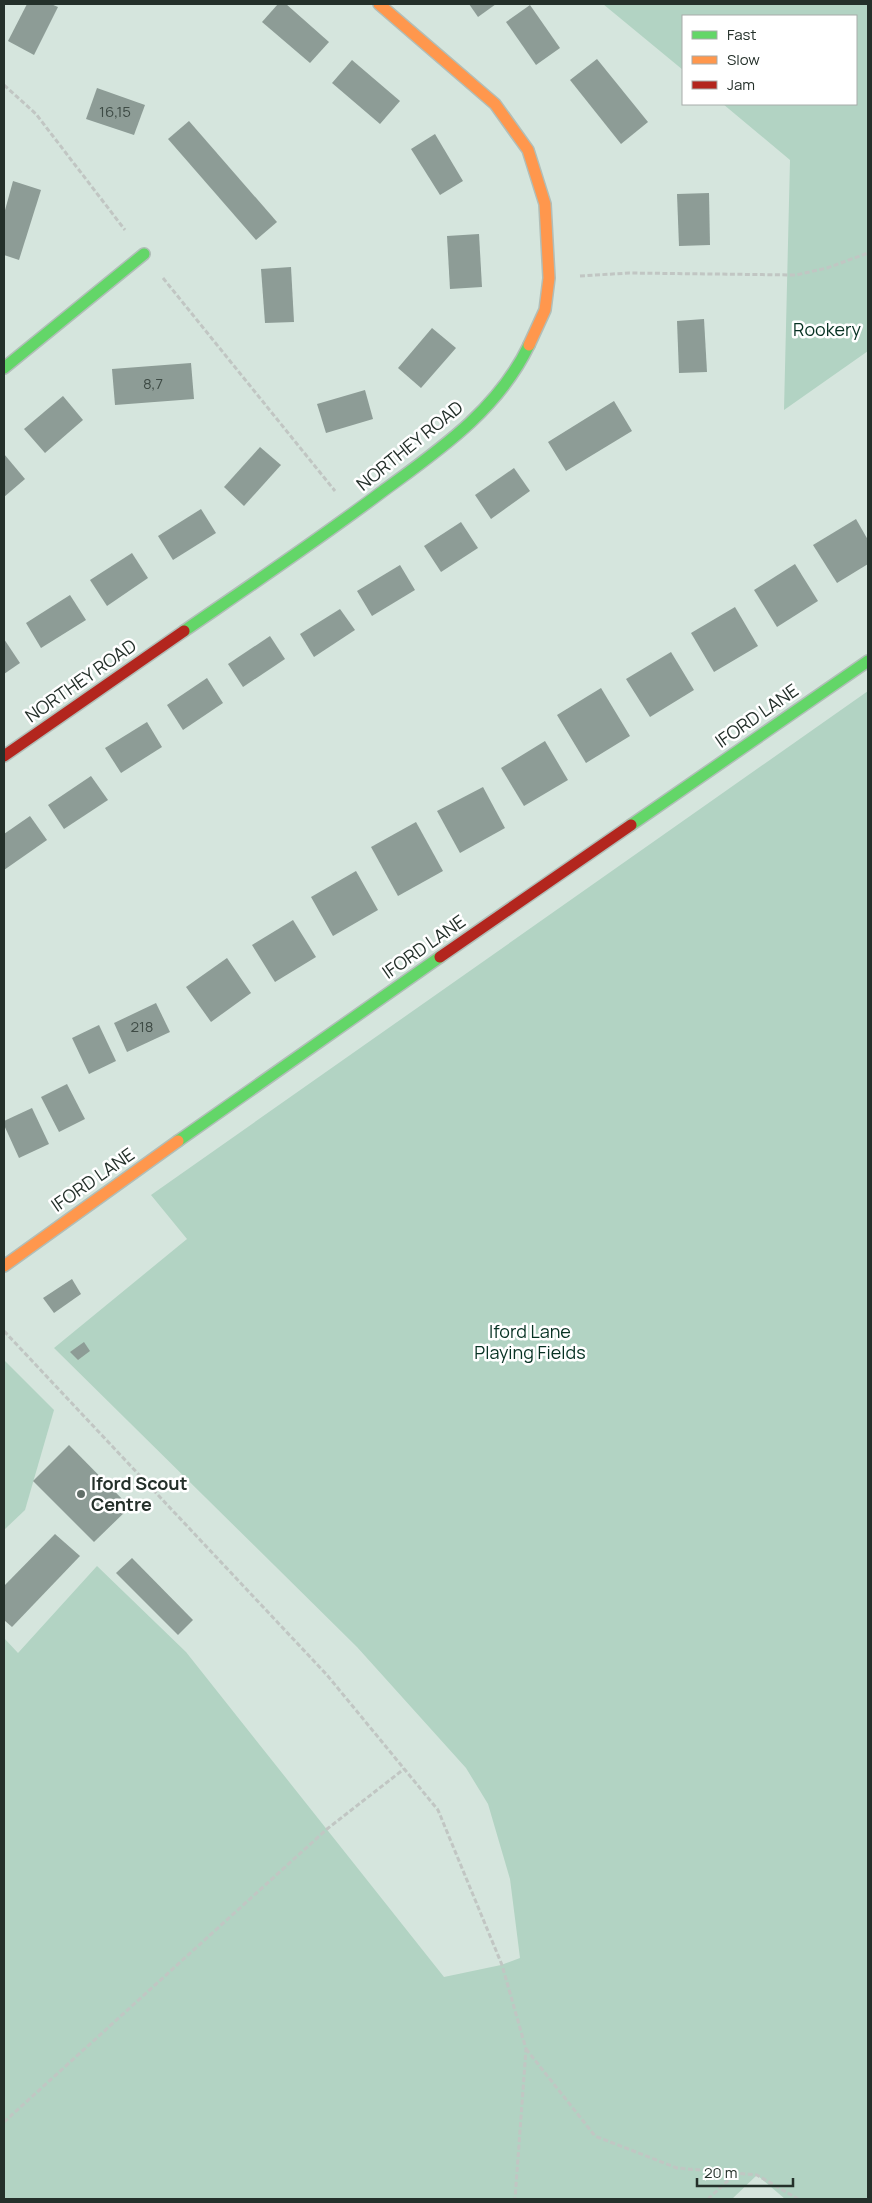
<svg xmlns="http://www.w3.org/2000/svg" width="872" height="2203" font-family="Manrope,sans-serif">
	<rect width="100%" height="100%" fill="#d5e5dd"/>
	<!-- green -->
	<g fill="#b2d3c3">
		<polygon points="603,4 868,4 868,351 784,410 790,160 723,104 856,104 856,16 683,16 683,70"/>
		<polygon points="868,691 868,2199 785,2199 757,2175 732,2199 4,2199 4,1638 18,1653 97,1566 186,1652 444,1977 501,1965 520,1958 510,1879 488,1804 466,1768 357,1647 54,1348 187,1239 151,1195"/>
		<polygon points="4,1360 54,1410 25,1510 4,1530"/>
	</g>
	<!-- building -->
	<g fill="#8d9c96">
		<polygon points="27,4 51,4 58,7 34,55 8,41"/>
		<polygon points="278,4 286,4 329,42 310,63 262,22"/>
		<polygon points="469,4 496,4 478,17"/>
		<polygon points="530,5 560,48 536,65 506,22"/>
		<polygon points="597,59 648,122 621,144 570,80"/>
		<polygon points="352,60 400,101 380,124 332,83"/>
		<polygon points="97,88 145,105 134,135 86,119"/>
		<polygon points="189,121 277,222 256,240 168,139"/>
		<polygon points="435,134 463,181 440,195 411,149"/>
		<polygon points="13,181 41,190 19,260 4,255 4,214"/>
		<polygon points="709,193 710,245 679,246 677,194"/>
		<polygon points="479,234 482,287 450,289 447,236"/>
		<polygon points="291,267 294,322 265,323 261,269"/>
		<polygon points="704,319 707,372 679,373 677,321"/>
		<polygon points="432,328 456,348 421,388 398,368"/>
		<polygon points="191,363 194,399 115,405 112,369"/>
		<polygon points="365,390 373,419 326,433 317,404"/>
		<polygon points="63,396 83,420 45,453 24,429"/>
		<polygon points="614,401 632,431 566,471 548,442"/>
		<polygon points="260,447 281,465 244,506 224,487"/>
		<polygon points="4,454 25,479 4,497"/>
		<polygon points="514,468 530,491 491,519 475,495"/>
		<polygon points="201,509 216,533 173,560 158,536"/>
		<polygon points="856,519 868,540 868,564 837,583 813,545"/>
		<polygon points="461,522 478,548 441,572 424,546"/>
		<polygon points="132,553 148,578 107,606 90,580"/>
		<polygon points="795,564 818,601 777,627 754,590"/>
		<polygon points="400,565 415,590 372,616 357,591"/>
		<polygon points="70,595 86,620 41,648 26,623"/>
		<polygon points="735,607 758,646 714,672 691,633"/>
		<polygon points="340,609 355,630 314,657 300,634"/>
		<polygon points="270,636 285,659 243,687 228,664"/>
		<polygon points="4,639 20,663 4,674"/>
		<polygon points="671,652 694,690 650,717 626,679"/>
		<polygon points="207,678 223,703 183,730 167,705"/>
		<polygon points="601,688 630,736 586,763 557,715"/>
		<polygon points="147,722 162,747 121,773 105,748"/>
		<polygon points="545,741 568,780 524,806 501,768"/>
		<polygon points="91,776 108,800 64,829 48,805"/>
		<polygon points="483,787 505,828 460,853 437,811"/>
		<polygon points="30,816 47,840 4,870 4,834"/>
		<polygon points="416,822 443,871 398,896 371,847"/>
		<polygon points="356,871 378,910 333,936 311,897"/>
		<polygon points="293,920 316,957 275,982 252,945"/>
		<polygon points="227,958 251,993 211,1022 186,987"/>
		<polygon points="156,1003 170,1032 127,1052 114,1023"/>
		<polygon points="99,1025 116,1061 89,1074 72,1038"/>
		<polygon points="67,1084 85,1119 59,1132 41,1097"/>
		<polygon points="32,1108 49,1144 19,1158 4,1125 4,1121"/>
		<polygon points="72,1279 81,1294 54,1313 43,1298"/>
		<polygon points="84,1342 90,1351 78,1360 70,1352"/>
		<polygon points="69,1445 130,1507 94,1542 33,1481"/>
		<polygon points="55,1534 80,1556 12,1627 4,1620 4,1586"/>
		<polygon points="132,1558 193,1620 178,1635 116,1573"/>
	</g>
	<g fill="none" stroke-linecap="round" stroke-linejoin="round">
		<defs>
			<g id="fast">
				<polyline points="4,368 144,254"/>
				<path d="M184,631C251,585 318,540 383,491C439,450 498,410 529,345"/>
				<polyline points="631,825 868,661"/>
				<polyline points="178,1141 440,957"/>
			</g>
			<g id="slow">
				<polyline points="379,4 495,104 528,150 545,204 549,278 545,310 529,345"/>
				<polyline points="4,1266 178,1141"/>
			</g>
			<g id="jam">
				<polyline points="4,756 184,631"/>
				<polyline points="440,957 631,825"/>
			</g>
		</defs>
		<!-- fast casing -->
		<use href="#fast" stroke="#b1beb8" stroke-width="14"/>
		<!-- slow casing -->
		<use href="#slow" stroke="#b1beb8" stroke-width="14"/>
		<!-- jam casing -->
		<use href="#jam" stroke="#b1beb8" stroke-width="14"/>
		<!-- path -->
		<g stroke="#c1c6c3" stroke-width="3" stroke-dasharray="5 2.5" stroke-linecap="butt">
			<polyline points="4,85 36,114 125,230"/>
			<polyline points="580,276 629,273 796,275 827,268 868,253"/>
			<polyline points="163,278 335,491"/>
			<polyline points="4,1331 327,1675 438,1810 502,1965 526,2049 515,2199"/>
			<polyline points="526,2049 595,2136 677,2168 757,2175 798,2199"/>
			<polyline points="4,2122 327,1829 404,1769"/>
			<polyline points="708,2199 735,2174"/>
		</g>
		<!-- fast -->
		<use href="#fast" stroke="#63d668" stroke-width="11"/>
		<!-- slow -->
		<use href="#slow" stroke="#ff974d" stroke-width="11"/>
		<!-- jam -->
		<use href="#jam" stroke="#b3261e" stroke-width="11"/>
	</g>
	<!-- markers -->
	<circle fill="#626f69" stroke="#fff" stroke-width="2" cx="81" cy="1494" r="5"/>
	<g text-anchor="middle" stroke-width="5" stroke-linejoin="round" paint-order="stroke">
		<!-- number labels -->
		<g font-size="15" fill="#3e4b45">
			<text x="115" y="117">16,15</text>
			<text x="153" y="389">8,7</text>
			<text x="142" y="1032">218</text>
		</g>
		<!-- park labels -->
		<g font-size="18" fill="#073223" stroke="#fff">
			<text x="827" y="336">Rookery</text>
			<text x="530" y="1338">Iford Lane<tspan x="530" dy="21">Playing Fields</tspan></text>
		</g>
		<!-- street labels -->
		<g font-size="18" fill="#24302a" stroke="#fff">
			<text transform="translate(410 446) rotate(-39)" y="6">NORTHEY ROAD</text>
			<text transform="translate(81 681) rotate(-35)" y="6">NORTHEY ROAD</text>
			<text transform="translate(757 716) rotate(-35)" y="6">IFORD LANE</text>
			<text transform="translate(424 947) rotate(-35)" y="6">IFORD LANE</text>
			<text transform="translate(93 1180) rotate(-35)" y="6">IFORD LANE</text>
		</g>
		<!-- poi labels -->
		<g font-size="18" font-weight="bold" fill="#24302a" stroke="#fff" text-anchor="start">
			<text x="91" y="1490">Iford Scout<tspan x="91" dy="21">Centre</tspan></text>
		</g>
	</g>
	<!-- border -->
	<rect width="872" height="2203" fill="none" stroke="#24302a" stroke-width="10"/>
	<!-- legend -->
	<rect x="682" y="15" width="175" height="90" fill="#ffffff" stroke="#a7acaa"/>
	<rect x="692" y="31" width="25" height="8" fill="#63d668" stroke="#a7acaa"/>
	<text x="727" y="40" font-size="15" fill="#24302a">Fast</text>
	<rect x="692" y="56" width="25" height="8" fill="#ff974d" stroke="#a7acaa"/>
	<text x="727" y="65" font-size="15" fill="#24302a">Slow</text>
	<rect x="692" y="81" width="25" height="8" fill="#b3261e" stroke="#a7acaa"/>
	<text x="727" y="90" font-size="15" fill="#24302a">Jam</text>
	<!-- scale -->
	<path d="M697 2178v8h96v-8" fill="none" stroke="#24302a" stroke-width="2.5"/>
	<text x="704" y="2178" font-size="15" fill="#24302a" stroke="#ffffff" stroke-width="4" paint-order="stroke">20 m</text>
</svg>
